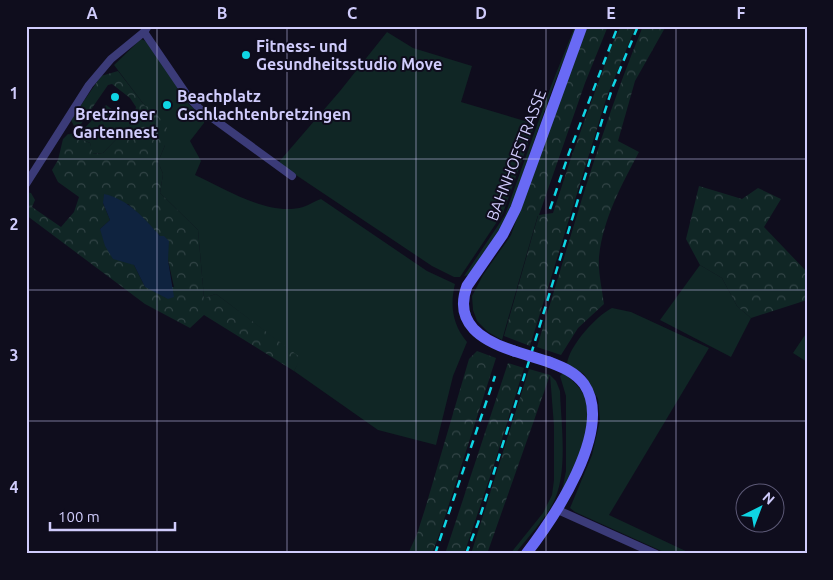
<svg xmlns="http://www.w3.org/2000/svg" width="833" height="580" font-family="Ubuntu,sans-serif">
	<defs>
		<pattern id="forest-crowns" width="20" height="18" patternUnits="userSpaceOnUse" patternTransform="scale(1.25)"><rect width="20" height="18" fill="#102625"/><path d="M2 6a3 3 0 1 1 6 0M12 15a3 3 0 1 1 6 0" fill="none" stroke="#324446"/></pattern>
	</defs>
	<rect width="100%" height="100%" fill="#0f0d1d"/>
	<!-- grass -->
	<g fill="#102625">
		<polygon points="575,26 577,26 553,87 513,202 500,229 469,275 464,276 505,215 551,86"/>
		<polygon points="387,32 413,48 472,66 461,102 535,124 503,213 460,277 454,277 432,266 278,163 340,91"/>
		<path d="M141,39C158,44 174,84 184,98C189,106 198,111 205,117L204,123L190,141L201,161L195,175C226,189 269,217 303,207C309,205 315,201 321,199L427,271L455,284C450,305 452,324 467,342L453,376L436,445L378,430L294,371L300,358L216,294L204,298L198,230L160,193L163,174L158,162L165,145L145,106L114,65Z"/>
		<polygon points="106,105 132,123 103,153 92,154 90,143 68,134 80,133"/>
		<polygon points="520,209 538,215 502,340 488,332 477,321 473,310 472,296 483,275 511,235"/>
		<polygon points="700,265 722,278 737,306 751,318 731,357 660,320"/>
		<path d="M612,308L631,312L709,348L609,515L692,554H668L575,512L570,508L592,455L600,420L598,399L589,383L584,374L567,364C569,346 596,316 612,308Z"/>
		<polygon points="807,332 807,362 793,353"/>
		<path d="M563,373C573,380 581,388 586,399C597,429 569,479 556,505L563,486L566,471V396L560,376Z"/>
		<path d="M550,375L556,381L560,391C561,424 569,475 552,505C543,522 527,538 515,554H510L543,513L552,495L554,480V426Z"/>
	</g>
	<!-- forest -->
	<g fill="url(#forest-crowns)" fill-rule="evenodd">
		<polygon points="587,26 608,26 585,83 539,215 553,213 572,155 613,42 621,26 636,26 607,96 530,346 504,336 538,216 520,209"/>
		<path d="M643,26H666L635,81L618,141L639,152C621,186 603,219 599,257C598,272 602,289 604,304L578,328L561,355L537,347C570,240 600,130 643,26Z"/>
		<path d="M118,71L145,106L151,107L167,127L165,145L158,162L163,174L160,193L198,230L204,298L216,294L301,358L294,371L204,315L190,328L145,304L26,215V192L31,193L35,200L32,207L61,227L74,212L79,197L58,182L52,170L58,160L63,139L68,134L90,143L93,154L103,153L132,123L136,107L130,98L112,84L108,85L81,124L74,126L71,120L101,76ZM103,203L128,204L160,236L164,237L168,241V260L174,287H145L134,265L100,229L110,220Z"/>
		<polygon points="699,186 742,199 758,188 781,199 764,227 807,272 807,300 751,318 737,306 722,278 700,265 686,239"/>
		<polygon points="477,351 496,358 440,532 432,554 408,554 417,534 425,509 469,359"/>
		<polygon points="508,363 524,368 493,468 464,554 445,554"/>
		<polygon points="529,369 550,375 487,554 471,554"/>
	</g>
	<!-- water -->
	<path fill="#0f233f" d="M104,194C128,199 144,218 160,236H164L169,241L168,260L174,297L168,299L145,287L134,265L113,259L105,246L100,229L110,220L103,203Z"/>
	<g fill="none" stroke-linecap="round" stroke-linejoin="round">
		<!-- street -->
		<g stroke="#3b3b78" stroke-width="8">
			<polyline points="144,32 189,98 200,109 292,176"/>
			<polyline points="26,184 89,85 111,59 144,32 148,26"/>
			<polyline points="558,510 656,554"/>
		</g>
		<!-- secondary -->
		<g stroke="#696af5" stroke-width="11">
			<path d="M514,351C483,341 453,324 467,286L503,234L516,208L582,26"/>
			<path d="M526,554C553,519 615,429 584,384C575,372 562,367 549,362"/>
		</g>
		<!-- rail -->
		<g stroke="#0fd5e4" stroke-width="2.5" stroke-dasharray="8 6" stroke-linecap="butt">
			<polyline points="550,209 569,153 618,26"/>
			<polyline points="435,554 495,376"/>
			<polyline points="466,554 478,523 529,361 604,114 613,86 638,26"/>
		</g>
		<!-- secondary-bridge -->
		<polyline stroke="#696af5" stroke-width="11" points="514,351 549,362"/>
	</g>
	<!-- grid -->
	<path fill="none" stroke="#d0ccfc" stroke-width="1" stroke-opacity="0.55" d="M157,26V554M287,26V554M416,26V554M546,26V554M676,26V554M26,159H807M26,290H807M26,421H807"/>
	<!-- markers -->
	<g fill="#0fd5e4" stroke="#0f0d1d" stroke-width="2">
		<circle cx="246" cy="55" r="5"/>
		<circle cx="115" cy="97" r="5"/>
		<circle cx="167" cy="105" r="5"/>
	</g>
	<g text-anchor="middle" stroke-width="4" stroke-linejoin="round" paint-order="stroke">
		<!-- poi labels -->
		<g font-size="16" font-weight="bold" fill="#d0ccfc" stroke="#0f0d1d" text-anchor="start">
			<text x="256" y="52">Fitness- und<tspan x="256" dy="18">Gesundheitsstudio Move</tspan></text>
			<text x="177" y="102">Beachplatz<tspan x="177" dy="18">Gschlachtenbretzingen</tspan></text>
			<text x="115" y="120" text-anchor="middle">Bretzinger<tspan x="115" dy="18">Gartennest</tspan></text>
		</g>
		<!-- street labels -->
		<g font-size="16" fill="#d0ccfc" stroke="#0f0d1d">
			<text transform="translate(516 155) rotate(-69)" y="6">BAHNHOFSTRASSE</text>
		</g>
	</g>
	<!-- border -->
	<rect width="833" height="580" fill="none" stroke="#0f0d1d" stroke-width="55"/>
	<!-- north arrow -->
	<g transform="translate(760 508) rotate(42)"><circle r="24" fill="#0f0d1d" stroke="#5c5976"/>
	<path d="M0-4L9 19L0 12L-9 19Z" fill="#0fd5e4"/>
	<text y="-8" font-size="14" font-weight="bold" text-anchor="middle" fill="#d0ccfc">N</text>
	</g>
	<!-- scale -->
	<path d="M50 522v8h125v-8" fill="none" stroke="#d0ccfc" stroke-width="2.5"/>
	<text x="58" y="522" font-size="15" fill="#d0ccfc" stroke="#0f0d1d" stroke-width="4" paint-order="stroke">100 m</text>
	<rect x="28" y="28" width="778" height="524" fill="none" stroke="#d0ccfc" stroke-width="2"/>
	<g font-size="16" text-anchor="middle" font-weight="bold" fill="#d0ccfc">
		<text x="92" y="19">A</text>
		<text x="222" y="19">B</text>
		<text x="352" y="19">C</text>
		<text x="481" y="19">D</text>
		<text x="611" y="19">E</text>
		<text x="741" y="19">F</text>
		<text x="14" y="99">1</text>
		<text x="14" y="230">2</text>
		<text x="14" y="361">3</text>
		<text x="14" y="493">4</text>
	</g>
</svg>
